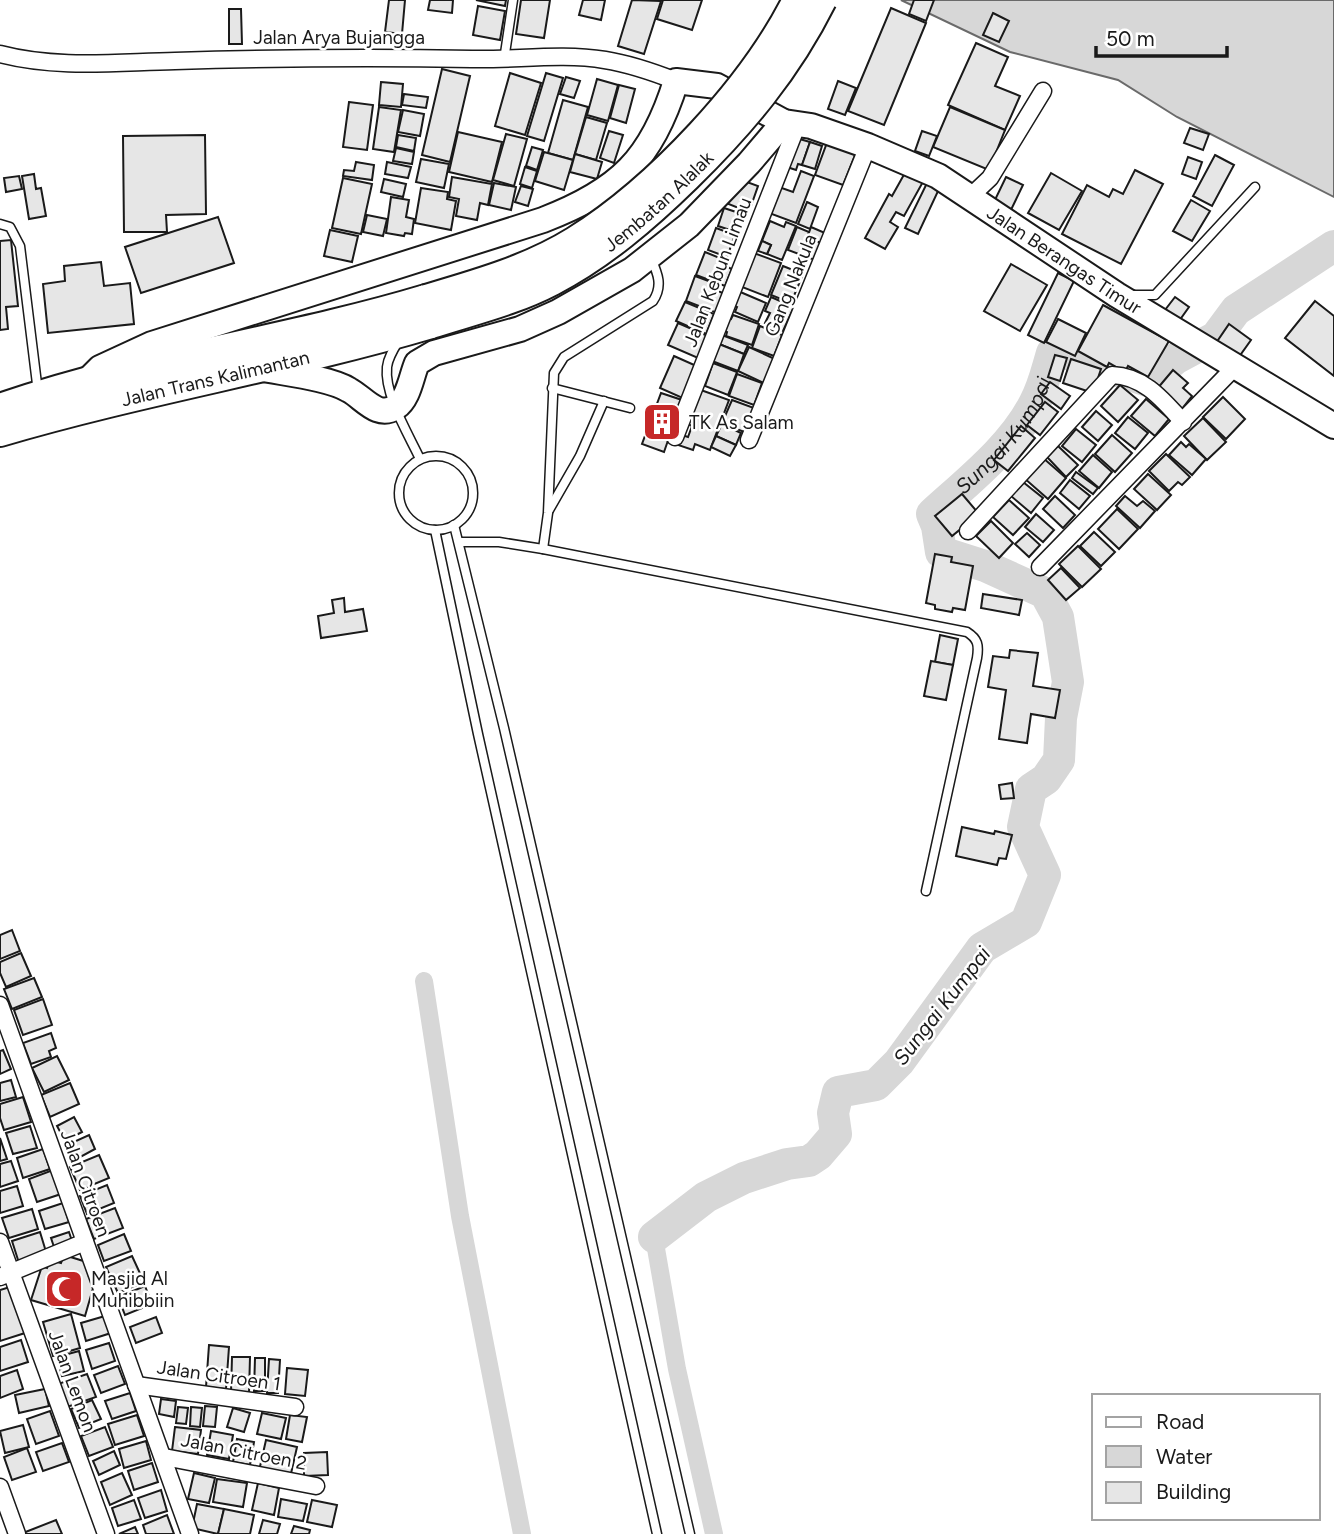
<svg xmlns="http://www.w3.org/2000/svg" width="1334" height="1534" font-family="Figtree,sans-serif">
	<rect width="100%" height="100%" fill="#fff"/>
	<!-- water -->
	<polygon fill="#d7d7d7" stroke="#6a6a6a" stroke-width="2" points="901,0 1334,0 1334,197 1177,117 1118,80 1010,52"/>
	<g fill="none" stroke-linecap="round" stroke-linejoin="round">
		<!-- canal -->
		<g stroke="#d7d7d7" stroke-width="18">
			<polyline points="424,981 460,1216 522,1534"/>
			<polyline points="654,1237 677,1369 714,1534"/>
		</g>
		<!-- river -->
		<path stroke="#d7d7d7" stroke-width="32" id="s1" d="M654,1237L706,1197L744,1178L787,1164L809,1161L818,1155L836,1134L833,1113L838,1092L876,1085L899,1062L982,948L1026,922L1045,875L1023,827L1031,789L1046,779L1059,760L1061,718L1068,682L1058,617L1045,593L985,566L941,552L937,526L932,514C967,482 1012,447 1034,404C1043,388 1047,370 1052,353L1068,354L1148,381L1175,359L1216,337L1236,310L1334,246"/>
	</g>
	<!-- building -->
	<g fill="#e6e6e6" stroke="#1a1a1a" stroke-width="2">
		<polygon points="389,0 405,0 402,34 385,32"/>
		<polygon points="430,0 453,0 452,13 428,10"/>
		<polygon points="476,0 506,0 505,6"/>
		<polygon points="521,0 550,0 544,38 516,34"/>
		<polygon points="583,0 605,0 601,20 579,15"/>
		<polygon points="632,0 661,1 644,54 618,46"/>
		<polygon points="663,0 702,0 692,30 657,19"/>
		<polygon points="914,0 934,0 926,21 909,14"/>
		<polygon points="478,6 505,11 500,40 473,35"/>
		<polygon points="891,8 926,23 884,125 848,111"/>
		<polygon points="229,9 241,9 242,44 229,44"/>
		<polygon points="993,13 1009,21 999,42 983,35"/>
		<polygon points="976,43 1008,57 995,86 1020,96 1005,130 948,105"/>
		<polygon points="442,69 470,76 450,162 422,155"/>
		<polygon points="510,73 541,83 525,135 495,126"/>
		<polygon points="546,73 563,78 544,141 527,136"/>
		<polygon points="566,77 580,81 574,98 560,94"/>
		<polygon points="597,79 618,85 608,121 587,115"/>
		<polygon points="838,81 856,88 845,115 828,109"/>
		<polygon points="381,82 403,84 401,107 379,105"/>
		<polygon points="619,85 635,89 626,123 610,118"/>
		<polygon points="404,94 428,97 426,108 402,105"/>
		<polygon points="563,100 588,107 573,160 548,153"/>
		<polygon points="349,102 373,105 367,150 343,147"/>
		<polygon points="379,107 401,110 394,152 373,149"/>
		<polygon points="950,107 1005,130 989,170 933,147"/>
		<polygon points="403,110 424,114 420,136 398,132"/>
		<polygon points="586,117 607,123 596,160 575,154"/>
		<polygon points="1190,128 1209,134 1203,150 1184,143"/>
		<polygon points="609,131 623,135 614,163 600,158"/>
		<polygon points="922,131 937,136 929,156 915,151"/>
		<polygon points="458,132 502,142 492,182 449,172"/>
		<polygon points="506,134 527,139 514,186 493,180"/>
		<polygon points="205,135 206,214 166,215 167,232 124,232 123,136"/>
		<polygon points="398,135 416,138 414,151 396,147"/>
		<polygon points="796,138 810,142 802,165 798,164 796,170 787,167"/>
		<polygon points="828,140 857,150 843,185 815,175"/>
		<polygon points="810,142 822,146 815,169 802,165"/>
		<polygon points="532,147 543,150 537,170 526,166"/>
		<polygon points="396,148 414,152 412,164 393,161"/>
		<polygon points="544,152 573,160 564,190 535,181"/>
		<polygon points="575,154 602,162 597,179 570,172"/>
		<polygon points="1215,155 1234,165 1212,206 1193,196"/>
		<polygon points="1188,157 1202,162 1196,179 1182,174"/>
		<polygon points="421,159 449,164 444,188 416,182"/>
		<polygon points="356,162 374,165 372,180 343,176 344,170 354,171"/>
		<polygon points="387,162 411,167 408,178 385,174"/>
		<polygon points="525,167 537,171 532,188 520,184"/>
		<polygon points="1135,170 1163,184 1121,264 1062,234 1087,185 1109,197 1113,189 1123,194"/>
		<polygon points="801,171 814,176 796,223 769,213 779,187 793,192"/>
		<polygon points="906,171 924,180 904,216 896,212 890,222 898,227 885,249 865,238 889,194 892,196"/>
		<polygon points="1051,173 1082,191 1059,230 1028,213"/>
		<polygon points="34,174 36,189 41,188 46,216 29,219 22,176"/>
		<polygon points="19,176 22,189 6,192 4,178"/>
		<polygon points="452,177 492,184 488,205 480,203 477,220 456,216 459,199 449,197"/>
		<polygon points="1006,177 1023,185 1009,214 992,206"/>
		<polygon points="343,178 372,184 361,234 332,228"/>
		<polygon points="736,178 758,186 751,206 743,203 741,209 726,203"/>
		<polygon points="384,179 406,184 403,197 381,192"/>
		<polygon points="494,183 516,187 511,210 489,205"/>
		<polygon points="927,183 939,189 918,234 905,228"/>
		<polygon points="521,186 533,189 528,206 515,202"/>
		<polygon points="421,188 448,192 447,199 456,201 451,230 415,223"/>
		<polygon points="391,197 409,200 406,217 414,219 412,234 405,233 404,236 386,233"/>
		<polygon points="1191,200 1210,211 1192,241 1173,231"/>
		<polygon points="807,202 818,207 810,229 798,224"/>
		<polygon points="724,208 745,215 739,233 718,226"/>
		<polygon points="367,215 387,219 383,236 363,232"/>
		<polygon points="218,217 234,263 141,293 125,247"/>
		<polygon points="770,221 784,227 786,222 796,226 782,260 767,254 771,245 762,241"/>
		<polygon points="797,227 809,232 807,238 821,243 815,260 788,250"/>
		<polygon points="811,227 825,233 821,243 807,238"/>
		<polygon points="716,228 735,235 727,257 708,250"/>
		<polygon points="330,230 358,236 352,262 324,256"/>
		<polygon points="11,240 18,306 6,307 8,329 0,330 0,241"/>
		<polygon points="762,241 771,245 767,254 758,251"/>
		<polygon points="705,252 727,261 725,266 732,269 725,286 696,275"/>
		<polygon points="751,252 781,263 768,297 737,285"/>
		<polygon points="101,262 104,286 130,283 134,324 48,333 43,284 65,281 64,266"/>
		<polygon points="1011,264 1047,285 1020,331 984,311"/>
		<polygon points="783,266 803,274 791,303 771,295"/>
		<polygon points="1058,273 1074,281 1044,343 1028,335"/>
		<polygon points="695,276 714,283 711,288 725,294 717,313 686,301"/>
		<polygon points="738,291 766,303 758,322 735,312 737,307 732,305"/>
		<polygon points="771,297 794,307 783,331 765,323 770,313 765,311"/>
		<polygon points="1175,297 1189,307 1179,321 1165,310"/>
		<polygon points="1315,301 1334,316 1334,376 1285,338"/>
		<polygon points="685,302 714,314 706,334 676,321"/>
		<polygon points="1103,305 1169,341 1148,377 1128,366 1125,372 1109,363 1107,367 1078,351"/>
		<polygon points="733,315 759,324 752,345 726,336 727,332 722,330 727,318 731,319"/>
		<polygon points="1058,319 1086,333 1075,356 1046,342"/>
		<polygon points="678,323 708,336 698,358 668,345"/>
		<polygon points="1229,324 1251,340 1236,361 1214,346"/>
		<polygon points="760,326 782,335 774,356 752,348"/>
		<polygon points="722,335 748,345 744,354 719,344"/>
		<polygon points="719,344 744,354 738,371 712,361"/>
		<polygon points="749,347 777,360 766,384 738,371"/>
		<polygon points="1055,355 1067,358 1060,381 1048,377"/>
		<polygon points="674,356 701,368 687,400 660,388"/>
		<polygon points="1071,359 1101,369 1093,393 1063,383"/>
		<polygon points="713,363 737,372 728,395 705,386"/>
		<polygon points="1173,370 1188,383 1183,388 1192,396 1181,410 1157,389"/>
		<polygon points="737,374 762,383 754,405 729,396"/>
		<polygon points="1050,382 1070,396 1061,409 1041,394"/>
		<polygon points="1120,385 1138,400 1118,422 1101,406"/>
		<polygon points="698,389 729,400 710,450 695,444 693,450 678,445 682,435 688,437 692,426 686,423"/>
		<polygon points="661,393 682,400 664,452 642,444"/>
		<polygon points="1223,397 1245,419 1226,439 1203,417"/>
		<polygon points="1146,399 1169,419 1155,436 1131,416"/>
		<polygon points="732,400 754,408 744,432 722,423"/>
		<polygon points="1045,402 1058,412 1040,435 1027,425"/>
		<polygon points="1096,411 1112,425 1098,441 1082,427"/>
		<polygon points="1128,417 1148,433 1135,449 1115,433"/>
		<polygon points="1203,418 1226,442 1207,460 1184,436"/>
		<polygon points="722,424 741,433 736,445 716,436"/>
		<polygon points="1021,426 1035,438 1008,471 994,460"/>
		<polygon points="1076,429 1096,445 1082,462 1062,446"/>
		<polygon points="1112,435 1132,453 1115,472 1095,454"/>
		<polygon points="716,436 736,445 730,456 711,447"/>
		<polygon points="1181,442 1186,447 1189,444 1206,459 1192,475 1169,455"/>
		<polygon points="1058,446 1078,465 1066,477 1047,457"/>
		<polygon points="1166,454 1190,477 1182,485 1178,482 1169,491 1149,471"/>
		<polygon points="1093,455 1112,472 1099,488 1079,471"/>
		<polygon points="1042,457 1066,478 1048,499 1024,478"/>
		<polygon points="1076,472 1098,488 1093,494 1072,478"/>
		<polygon points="1148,474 1171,495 1157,510 1134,489"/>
		<polygon points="1070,480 1090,496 1079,509 1060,493"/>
		<polygon points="1023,482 1043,498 1031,513 1011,496"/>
		<polygon points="962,494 979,514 952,536 935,516"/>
		<polygon points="1055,496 1075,515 1063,528 1043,509"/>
		<polygon points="1125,496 1137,506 1143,501 1155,511 1140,528 1116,506"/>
		<polygon points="1009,500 1029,518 1013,535 993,517"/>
		<polygon points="1117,509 1138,529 1119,549 1098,529"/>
		<polygon points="1036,514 1054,530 1043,542 1025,527"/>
		<polygon points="991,521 1013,543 999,558 976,536"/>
		<polygon points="1094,532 1115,552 1101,566 1080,546"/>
		<polygon points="1027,533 1040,545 1029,557 1015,544"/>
		<polygon points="1078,546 1101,569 1082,587 1059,564"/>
		<polygon points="935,554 952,557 951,562 973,566 965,610 953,608 952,612 935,609 935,605 926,603"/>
		<polygon points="1061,568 1080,588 1066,600 1048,580"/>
		<polygon points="983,594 1022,600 1019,615 981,608"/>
		<polygon points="344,598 345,612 363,609 367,631 321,638 318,616 334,613 332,600"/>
		<polygon points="940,635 958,639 953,665 935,662"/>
		<polygon points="1010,650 1038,653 1033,686 1060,690 1055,718 1031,714 1027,743 999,739 1006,690 988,687 993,656 1009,658"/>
		<polygon points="931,661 953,665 946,700 924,696"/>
		<polygon points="1012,783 1014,798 1001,799 999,785"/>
		<polygon points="962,827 994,834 995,831 1012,835 1006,859 999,858 997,865 956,856"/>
		<polygon points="12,930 20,951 0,959 0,935"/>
		<polygon points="21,953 31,976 6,987 0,973 0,962"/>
		<polygon points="34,978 42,997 12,1009 4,989"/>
		<polygon points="43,999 52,1025 23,1035 14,1010"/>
		<polygon points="51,1033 56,1048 49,1051 51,1057 31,1064 23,1043"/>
		<polygon points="3,1050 11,1069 0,1074 0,1051"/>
		<polygon points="57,1056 69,1080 44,1092 32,1068"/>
		<polygon points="11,1080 16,1097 0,1101 0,1083"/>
		<polygon points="70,1083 79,1104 50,1117 41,1095"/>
		<polygon points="23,1097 31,1122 4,1130 0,1118 0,1104"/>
		<polygon points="74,1117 82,1132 65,1141 57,1126"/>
		<polygon points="30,1126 37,1148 13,1154 6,1133"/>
		<polygon points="89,1135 95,1149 73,1161 65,1146"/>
		<polygon points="0,1138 7,1159 0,1161"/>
		<polygon points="43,1149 50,1169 23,1178 17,1158"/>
		<polygon points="99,1155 109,1178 80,1190 70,1167"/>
		<polygon points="11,1161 18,1181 0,1187 0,1164"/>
		<polygon points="53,1170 61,1194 37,1202 29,1179"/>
		<polygon points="107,1185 114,1203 87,1214 80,1196"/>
		<polygon points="17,1186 23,1206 0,1213 0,1191"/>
		<polygon points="63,1203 69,1222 45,1229 39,1211"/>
		<polygon points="115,1208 123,1228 94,1239 86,1219"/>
		<polygon points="32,1209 38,1229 9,1238 2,1218"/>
		<polygon points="40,1232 47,1255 19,1263 12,1241"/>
		<polygon points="69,1232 73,1244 55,1250 51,1238"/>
		<polygon points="124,1234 131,1251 104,1261 98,1245"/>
		<polygon points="64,1255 93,1264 89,1276 96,1278 85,1316 31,1300 42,1266 47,1268 50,1260 61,1263"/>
		<polygon points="132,1256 144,1282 118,1293 106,1267"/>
		<polygon points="145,1286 152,1304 125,1315 118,1297"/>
		<polygon points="10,1287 25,1333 0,1341 0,1290"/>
		<polygon points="71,1314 80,1348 53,1356 43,1322"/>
		<polygon points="105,1316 111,1333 86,1341 81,1323"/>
		<polygon points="156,1317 162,1333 136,1343 130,1327"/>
		<polygon points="21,1340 28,1362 0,1371 0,1347"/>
		<polygon points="109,1343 115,1361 92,1369 86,1350"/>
		<polygon points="209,1345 229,1347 226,1389 206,1387"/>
		<polygon points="79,1351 84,1371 62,1376 57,1357"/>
		<polygon points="232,1357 250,1357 249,1393 231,1392"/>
		<polygon points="255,1358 265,1358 265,1391 254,1391"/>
		<polygon points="269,1359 280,1360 278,1393 267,1393"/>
		<polygon points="118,1366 125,1384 101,1393 94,1375"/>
		<polygon points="287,1368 308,1370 305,1396 285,1394"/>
		<polygon points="17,1370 23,1389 0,1398 0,1376"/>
		<polygon points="87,1374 96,1397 67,1407 58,1384"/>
		<polygon points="45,1389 49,1406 19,1413 15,1395"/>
		<polygon points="130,1393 136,1411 112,1419 105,1401"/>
		<polygon points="161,1399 176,1401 174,1417 159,1414"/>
		<polygon points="92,1400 101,1419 79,1428 71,1409"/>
		<polygon points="205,1406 217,1407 215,1427 203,1426"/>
		<polygon points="178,1407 188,1408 186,1424 176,1423"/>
		<polygon points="191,1407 202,1408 200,1427 190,1426"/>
		<polygon points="233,1408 250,1413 244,1432 227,1427"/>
		<polygon points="50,1411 59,1436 36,1444 27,1419"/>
		<polygon points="262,1413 286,1418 281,1439 257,1434"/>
		<polygon points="137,1415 144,1436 115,1445 108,1424"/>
		<polygon points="290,1415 307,1417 302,1442 286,1439"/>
		<polygon points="23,1425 29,1447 5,1453 0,1431"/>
		<polygon points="105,1427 113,1447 89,1456 81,1436"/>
		<polygon points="175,1427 201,1430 198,1454 172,1451"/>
		<polygon points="211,1431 233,1435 229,1459 207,1455"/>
		<polygon points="237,1439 254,1442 250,1465 233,1462"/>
		<polygon points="266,1440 297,1447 290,1478 259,1471"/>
		<polygon points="146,1441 151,1460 124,1468 119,1449"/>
		<polygon points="62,1443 69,1462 43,1471 36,1452"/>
		<polygon points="27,1448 36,1472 12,1480 4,1457"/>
		<polygon points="114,1451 120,1465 99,1475 93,1461"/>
		<polygon points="327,1452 328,1475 304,1476 304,1453"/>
		<polygon points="152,1463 158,1482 134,1490 128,1471"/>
		<polygon points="122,1473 132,1495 110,1505 101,1482"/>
		<polygon points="194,1473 215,1478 209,1503 188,1499"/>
		<polygon points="217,1479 247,1483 243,1507 213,1502"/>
		<polygon points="258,1483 279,1488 274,1515 252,1510"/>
		<polygon points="161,1490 167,1511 145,1518 138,1498"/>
		<polygon points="281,1499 307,1504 303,1521 278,1517"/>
		<polygon points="134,1500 141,1519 118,1526 112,1508"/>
		<polygon points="312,1500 337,1505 332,1527 307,1522"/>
		<polygon points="197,1504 224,1509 218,1534 192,1528"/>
		<polygon points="224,1509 254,1515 250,1534 218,1534"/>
		<polygon points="167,1515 174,1534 146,1534 143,1525"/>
		<polygon points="56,1520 62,1534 23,1534 23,1533"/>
		<polygon points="263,1520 280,1524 277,1534 259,1534"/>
		<polygon points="294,1526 310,1530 309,1534 291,1534"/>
		<polygon points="135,1527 138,1534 119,1534"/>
	</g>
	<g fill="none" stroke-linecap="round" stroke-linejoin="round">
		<defs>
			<g id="lane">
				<polyline points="504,60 513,0"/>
				<polyline points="0,224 10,227 20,246 38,392"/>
				<polyline points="1131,295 1155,295 1255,187"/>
				<path d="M398,342C393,350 388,358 387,367C384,395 409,435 420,459"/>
				<polyline points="552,388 630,408"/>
				<circle cx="436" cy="493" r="37"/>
				<polyline points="549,510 580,456 604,401"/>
				<polyline points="454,525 504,728 690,1534"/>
				<polyline points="435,530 478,734 657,1534"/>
				<path d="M459,542H499L543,549L967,632C978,639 979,645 977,658L926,891"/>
				<path d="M543,549L548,513L554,373L564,357L653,301C663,286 658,274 651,258"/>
			</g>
			<g id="street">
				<path d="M0,54C57,69 117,62 175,61C274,58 373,57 472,59C516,60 562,53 605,60C630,64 653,72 676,81"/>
				<polyline points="971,196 990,178 1043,91"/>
				<polyline points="675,437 798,123"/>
				<polyline points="749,440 868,146"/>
				<path d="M968,531L1112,375C1144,376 1163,400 1183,422"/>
				<polyline points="1040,567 1234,368"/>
				<polyline points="0,1005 190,1534"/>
				<polyline points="0,1242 106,1534"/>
				<polyline points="0,1277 85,1242"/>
				<polyline points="136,1385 295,1407"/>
				<polyline points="164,1457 316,1486"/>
				<polyline points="0,1487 17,1534"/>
			</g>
			<g id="primary">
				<path d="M259,368C282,373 330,378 349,390C364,398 377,419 396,407C409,398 411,377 417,363L434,353L520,329L558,312L632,270L689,225L749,163L784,122"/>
				<path id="s2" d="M92,376L100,368L152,344L543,220C619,191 652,159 676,81L717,86L784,122L811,126L868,146L938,176L1117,295L1334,426"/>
			</g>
			<g id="highway">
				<path d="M0,408C139,360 286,341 426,299"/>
				<path id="s3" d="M0,432C142,390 289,366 431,324"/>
			</g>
		</defs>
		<!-- lane casing -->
		<use href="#lane" stroke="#1a1a1a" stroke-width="11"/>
		<!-- street casing -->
		<use href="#street" stroke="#1a1a1a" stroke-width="19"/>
		<!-- primary casing -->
		<use href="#primary" stroke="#1a1a1a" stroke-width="28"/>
		<!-- highway casing -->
		<use href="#highway" stroke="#1a1a1a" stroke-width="32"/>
		<!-- lane -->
		<use href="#lane" stroke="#fff" stroke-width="8"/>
		<!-- street -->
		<use href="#street" stroke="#fff" stroke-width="16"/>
		<!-- primary -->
		<use href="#primary" stroke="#fff" stroke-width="24"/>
		<!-- highway -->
		<use href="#highway" stroke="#fff" stroke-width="28"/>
		<defs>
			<g id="highway-bridge">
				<path d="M426,299C477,284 530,269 575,241C658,189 753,88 797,0"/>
				<path id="s4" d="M431,324C471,311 514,301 552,281C602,255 646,217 687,177C742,123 787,70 822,0"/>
			</g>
		</defs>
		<!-- highway-bridge casing -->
		<use href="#highway-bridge" stroke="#1a1a1a" stroke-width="32" stroke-linecap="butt"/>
		<!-- highway-bridge -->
		<use href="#highway-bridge" stroke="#fff" stroke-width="28"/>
	</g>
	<!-- icons -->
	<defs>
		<symbol id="building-square" viewBox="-11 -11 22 22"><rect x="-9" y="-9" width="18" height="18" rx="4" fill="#c62828" stroke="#fff"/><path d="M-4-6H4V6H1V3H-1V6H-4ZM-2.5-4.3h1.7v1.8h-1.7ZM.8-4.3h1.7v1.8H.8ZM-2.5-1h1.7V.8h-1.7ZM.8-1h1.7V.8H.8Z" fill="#fff"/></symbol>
		<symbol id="mosque-square" viewBox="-11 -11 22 22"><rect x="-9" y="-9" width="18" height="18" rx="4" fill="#c62828" stroke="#fff"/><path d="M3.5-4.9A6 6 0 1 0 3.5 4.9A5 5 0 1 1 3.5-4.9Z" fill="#fff"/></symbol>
	</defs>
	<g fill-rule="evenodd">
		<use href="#building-square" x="640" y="400" width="44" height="44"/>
		<use href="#mosque-square" x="42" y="1267" width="44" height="44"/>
	</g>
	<g text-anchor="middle" stroke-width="5" stroke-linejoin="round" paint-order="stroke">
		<!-- street labels -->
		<g font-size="19" fill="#1a1a1a" stroke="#fff">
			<text x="339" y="44">Jalan Arya Bujangga</text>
			<text dy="7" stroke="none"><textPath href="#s4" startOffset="262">Jembatan Alalak</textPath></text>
			<text dy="7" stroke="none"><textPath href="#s2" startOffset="1113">Jalan Berangas Timur</textPath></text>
			<text transform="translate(717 272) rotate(-69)" y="7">Jalan Kebun Limau</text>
			<text transform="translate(790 285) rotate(-68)" y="7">Gang Nakula</text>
			<text dy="7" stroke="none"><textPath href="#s3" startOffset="222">Jalan Trans Kalimantan</textPath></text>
			<text transform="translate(86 1183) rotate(70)" y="7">Jalan Citroen</text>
			<text transform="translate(219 1375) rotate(8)" y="7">Jalan Citroen 1</text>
			<text transform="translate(73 1381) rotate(70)" y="7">Jalan Lemon</text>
			<text transform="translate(244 1451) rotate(11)" y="7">Jalan Citroen 2</text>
		</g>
		<!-- poi labels -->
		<g font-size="19" fill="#1a1a1a" stroke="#fff" text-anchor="start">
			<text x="689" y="429">TK As Salam</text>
			<text x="91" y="1285">Masjid Al<tspan x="91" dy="22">Muhibbiin</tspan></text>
		</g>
		<!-- water labels -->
		<g font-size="21" font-style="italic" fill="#1a1a1a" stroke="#fff">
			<text dy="7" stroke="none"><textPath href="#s1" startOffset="1134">Sungai Kumpai</textPath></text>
			<text transform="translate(942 1006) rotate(-52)" y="7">Sungai Kumpai</text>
		</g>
	</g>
	<!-- legend -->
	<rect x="1092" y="1394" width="228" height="126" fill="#ffffff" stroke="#a3a3a3" stroke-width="2"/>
	<rect x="1106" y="1417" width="35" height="10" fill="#ffffff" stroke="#a3a3a3" stroke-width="2"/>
	<text x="1156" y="1429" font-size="21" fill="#1a1a1a">Road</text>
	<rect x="1106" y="1446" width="35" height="21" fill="#d7d7d7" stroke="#a3a3a3" stroke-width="2"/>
	<text x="1156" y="1464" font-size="21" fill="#1a1a1a">Water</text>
	<rect x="1106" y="1482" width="35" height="21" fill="#e6e6e6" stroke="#a3a3a3" stroke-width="2"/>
	<text x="1156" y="1499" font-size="21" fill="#1a1a1a">Building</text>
	<!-- scale -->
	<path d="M1096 46v10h131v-10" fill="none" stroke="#1a1a1a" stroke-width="3.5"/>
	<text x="1106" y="46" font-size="21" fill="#1a1a1a" stroke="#ffffff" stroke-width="5" paint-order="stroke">50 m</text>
</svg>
